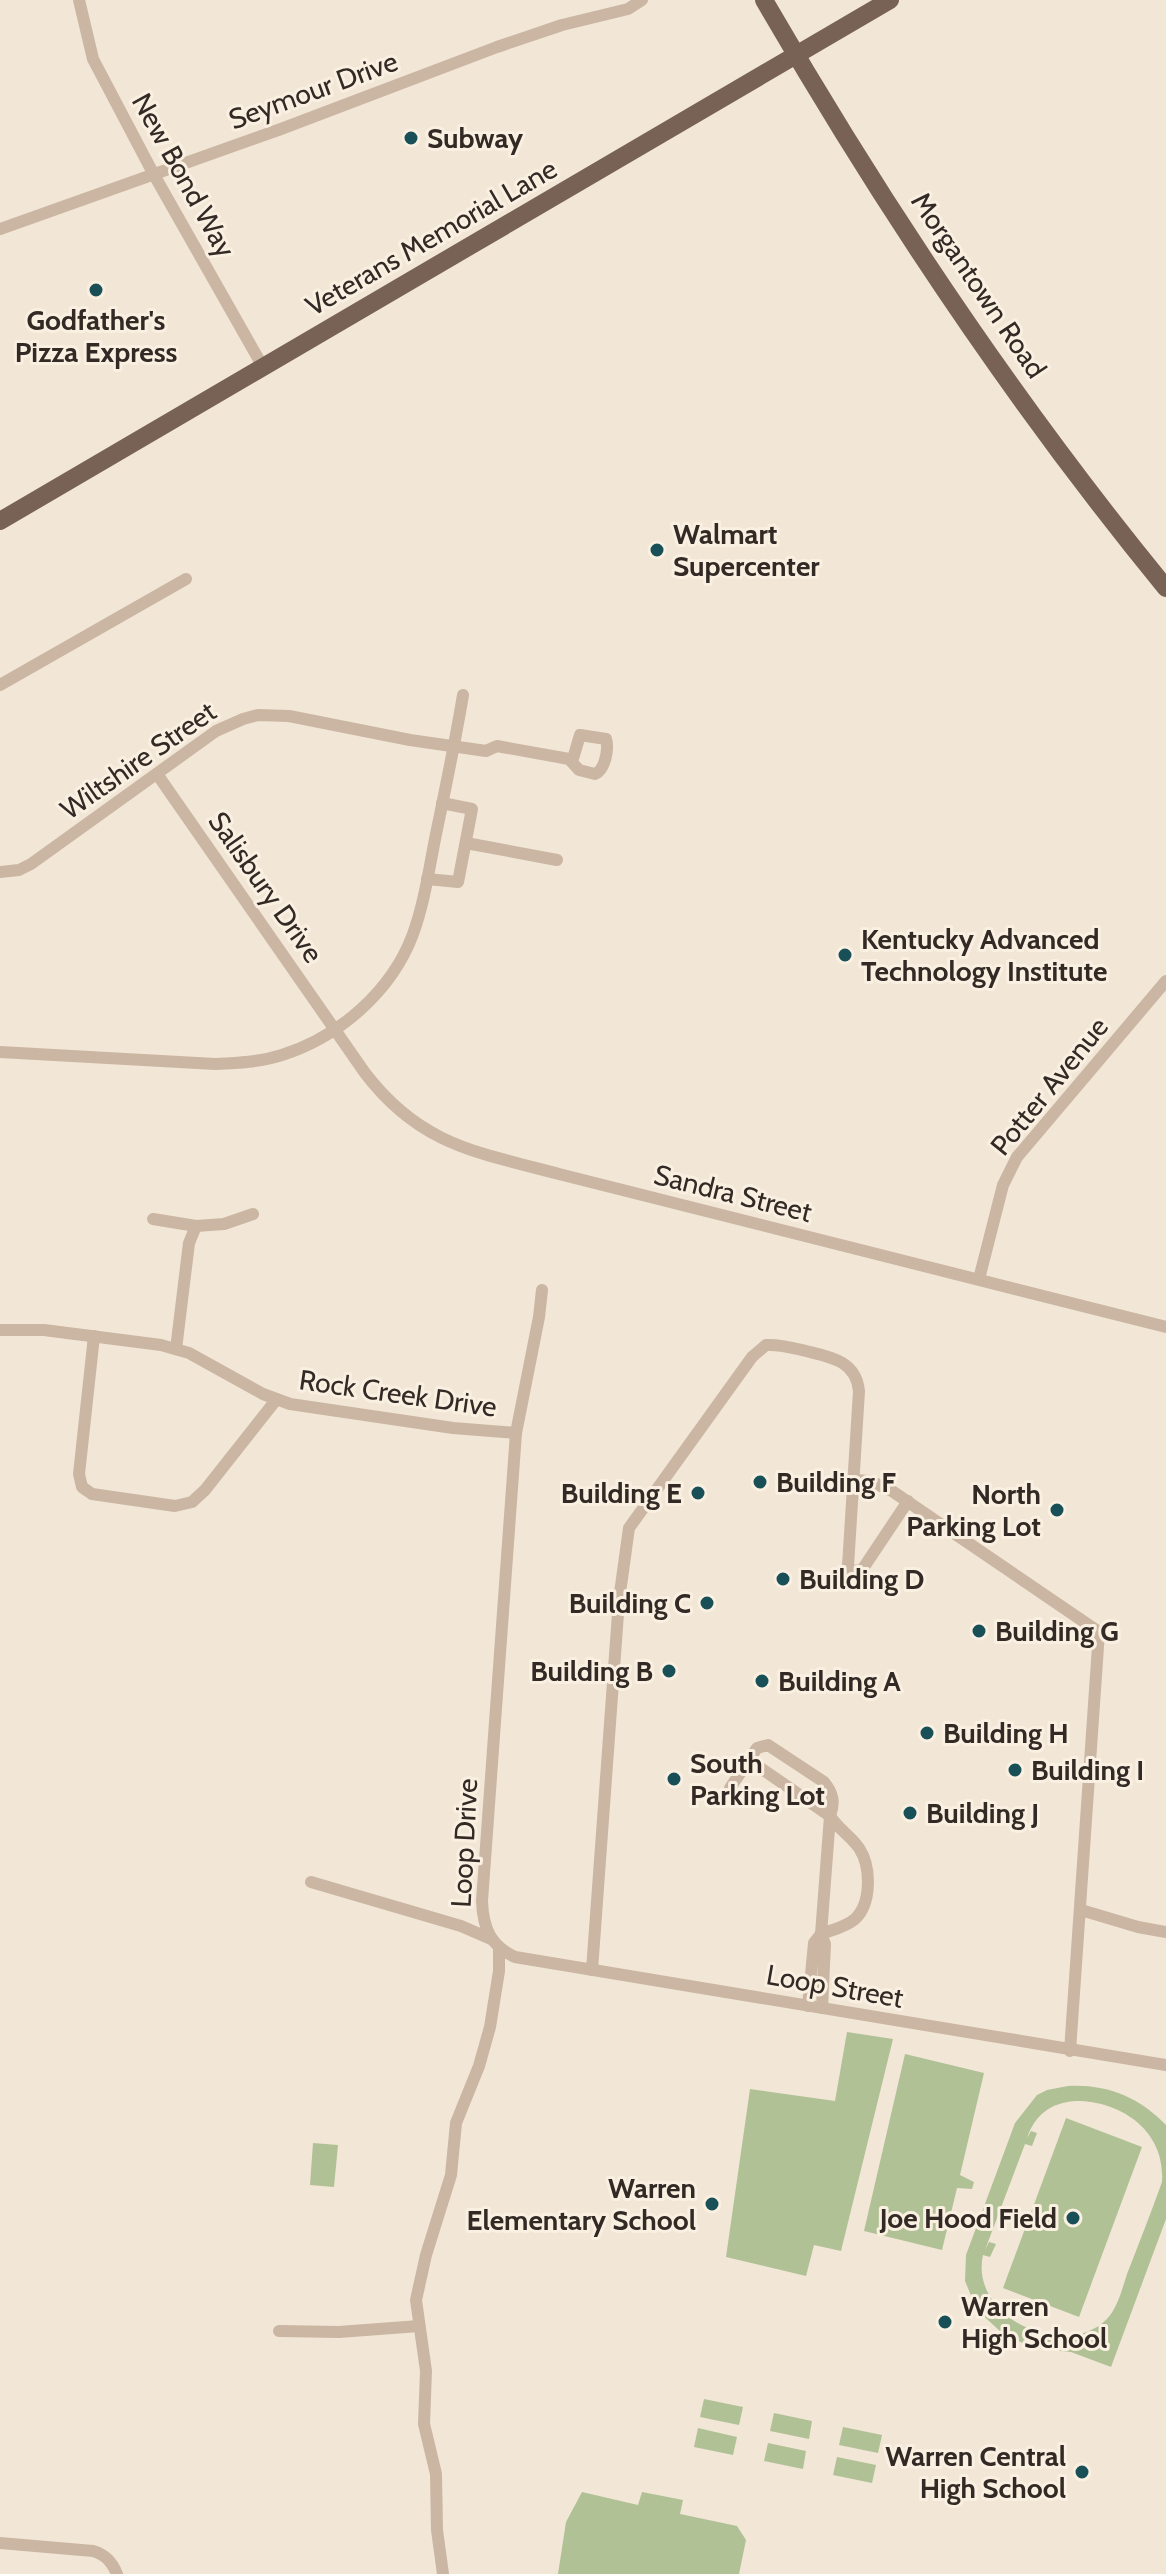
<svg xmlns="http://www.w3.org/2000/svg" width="1166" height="2574" font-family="Cabin,sans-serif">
	<rect width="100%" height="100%" fill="#f2e6d6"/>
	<!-- green -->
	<g fill="#b0c196" fill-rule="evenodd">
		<polygon points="847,2032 893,2039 841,2251 814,2245 806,2276 726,2257 750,2089 835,2101"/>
		<polygon points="905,2054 984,2073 960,2175 974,2182 972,2189 957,2188 942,2250 864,2231"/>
		<path d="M1068,2086C1107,2084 1139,2097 1166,2125V2219L1111,2367L1071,2352L1036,2348L1013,2339L1001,2332L977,2310L965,2281L966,2255L1015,2123L1037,2095L1047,2090ZM1075,2101C1118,2100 1166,2129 1162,2182C1151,2213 1139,2243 1127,2274C1122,2289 1118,2307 1107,2319C1064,2362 969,2317 983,2255L990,2257L996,2244L989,2242L985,2250L1025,2144L1032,2146L1037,2133L1031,2131L1027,2138C1035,2115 1050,2103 1075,2101Z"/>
		<polygon points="1066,2118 1142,2147 1079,2317 1003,2288"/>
		<polygon points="313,2143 338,2145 334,2187 310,2185"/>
		<polygon points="704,2399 743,2407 739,2425 700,2417"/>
		<polygon points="774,2413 812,2421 809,2439 770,2431"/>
		<polygon points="843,2427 882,2435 878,2453 839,2445"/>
		<polygon points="698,2428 737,2437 733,2455 694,2447"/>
		<polygon points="768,2443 806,2451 803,2469 764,2461"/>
		<polygon points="837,2457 876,2465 872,2483 833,2475"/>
		<polygon points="582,2492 638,2505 642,2492 683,2500 680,2514 737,2526 746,2540 739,2574 558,2574 566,2522"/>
	</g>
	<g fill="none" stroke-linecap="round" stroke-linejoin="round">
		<!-- street -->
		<g stroke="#cab6a2" stroke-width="12">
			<polyline points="79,0 93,59 153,173 263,367"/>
			<polyline points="0,229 281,129 497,47 562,25 628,9 642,0"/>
			<polyline points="0,685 186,579"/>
			<path d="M157,774L365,1073C420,1145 476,1152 559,1174L1166,1327"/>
			<polyline points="466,843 557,860"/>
			<path d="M0,872L19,870L31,864L216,731L243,719L258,715L289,716L410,740L486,751L497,746L569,759L579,770L595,774C605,770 609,749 606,739L580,735L572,762"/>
			<polyline points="427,879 458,882 472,809 442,803"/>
			<path d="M0,1052L215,1064C238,1063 260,1062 282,1055C339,1037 392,991 413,934C424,904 429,870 435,839C445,791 455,743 463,695"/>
			<polyline points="153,1219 196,1226"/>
			<polyline points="979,1279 1003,1185 1017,1157 1166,981"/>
			<path d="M542,1290L539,1317L516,1433L482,1901C483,1927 490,1946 515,1957L1166,2065"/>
			<polyline points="0,1330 44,1330 161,1345 189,1353 263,1394 290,1404 453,1428 516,1433"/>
			<polyline points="94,1336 79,1474 82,1487 92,1494 175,1506 192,1502 205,1490 276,1400"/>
			<polyline points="176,1349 189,1243 196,1226 224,1224 253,1214"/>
			<polyline points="854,1480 870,1481 892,1491 1099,1632 1070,2051"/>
			<path d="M730,1788L749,1760L830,1816L821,1934C832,1930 846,1927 855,1919C872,1903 871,1866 859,1848C851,1836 838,1829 830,1816C835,1802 833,1793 824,1782L768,1745L757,1748L749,1760"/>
			<polyline points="311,1882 461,1926 491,1939"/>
			<polyline points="1081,1910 1138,1927 1166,1932"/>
			<path d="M592,1970L619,1600L629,1528L752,1357L766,1345C780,1344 793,1348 806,1351C831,1357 856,1361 859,1391L848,1566L851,1571L862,1570L908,1501"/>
			<polyline points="808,2006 814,1943 821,1934 825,1944 822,2008"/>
			<polyline points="279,2331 339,2332 419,2326"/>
			<path d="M0,2543L93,2551C106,2555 112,2562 117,2574"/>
			<polyline points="443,2574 437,2530 436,2474 424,2424 426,2371 416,2300 426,2255 451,2175 456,2123 479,2066 490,2027 499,1971 499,1947"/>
		</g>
		<!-- primary -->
		<g stroke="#776255" stroke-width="18">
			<path d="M764,0C883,206 1016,405 1166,588"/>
			<polyline points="0,521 890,0"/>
		</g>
	</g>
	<!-- markers -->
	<g fill="#194f57" stroke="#faf0e2" stroke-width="3">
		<circle cx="411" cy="138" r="8"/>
		<circle cx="96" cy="290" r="8"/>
		<circle cx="657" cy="550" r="8"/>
		<circle cx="845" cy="955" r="8"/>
		<circle cx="760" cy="1482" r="8"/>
		<circle cx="698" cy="1493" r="8"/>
		<circle cx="1057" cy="1510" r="8"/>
		<circle cx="783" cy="1579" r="8"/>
		<circle cx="707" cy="1603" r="8"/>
		<circle cx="979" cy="1631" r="8"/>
		<circle cx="669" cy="1671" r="8"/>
		<circle cx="762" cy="1681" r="8"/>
		<circle cx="927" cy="1733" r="8"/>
		<circle cx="1015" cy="1770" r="8"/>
		<circle cx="674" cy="1779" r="8"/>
		<circle cx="910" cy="1813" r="8"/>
		<circle cx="712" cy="2204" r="8"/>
		<circle cx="1073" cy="2218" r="8"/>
		<circle cx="945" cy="2322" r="8"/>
		<circle cx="1082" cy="2472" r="8"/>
	</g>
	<g text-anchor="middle" stroke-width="6" stroke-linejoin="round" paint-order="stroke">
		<!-- street labels -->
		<g font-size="28" fill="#342a25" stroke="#faf0e2">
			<text transform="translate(313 90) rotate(-20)" y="10">Seymour Drive</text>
			<text transform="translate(184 175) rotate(61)" y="10">New Bond Way</text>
			<text transform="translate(431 237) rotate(-30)" y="10">Veterans Memorial Lane</text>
			<text transform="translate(979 285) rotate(56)" y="10">Morgantown Road</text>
			<text transform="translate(138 760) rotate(-35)" y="10">Wiltshire Street</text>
			<text transform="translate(266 887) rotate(55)" y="10">Salisbury Drive</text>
			<text transform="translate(1049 1086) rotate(-51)" y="10">Potter Avenue</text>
			<text transform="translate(733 1193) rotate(14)" y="10">Sandra Street</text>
			<text transform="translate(398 1393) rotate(8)" y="10">Rock Creek Drive</text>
			<text transform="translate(464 1843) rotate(-87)" y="10">Loop Drive</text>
			<text transform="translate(835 1986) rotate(10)" y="10">Loop Street</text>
		</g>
		<!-- poi labels -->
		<g font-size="28" font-weight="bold" fill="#342a25" stroke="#faf0e2" text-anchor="start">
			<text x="427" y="148">Subway</text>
			<text x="96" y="330" text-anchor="middle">Godfather's<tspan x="96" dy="32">Pizza Express</tspan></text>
			<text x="673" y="544">Walmart<tspan x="673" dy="32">Supercenter</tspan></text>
			<text x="861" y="949">Kentucky Advanced<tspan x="861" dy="32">Technology Institute</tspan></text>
			<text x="776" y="1492">Building F</text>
			<text x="682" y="1503" text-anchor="end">Building E</text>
			<text x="1041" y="1504" text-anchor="end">North<tspan x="1041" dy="32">Parking Lot</tspan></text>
			<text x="799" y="1589">Building D</text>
			<text x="691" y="1613" text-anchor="end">Building C</text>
			<text x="995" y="1641">Building G</text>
			<text x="653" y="1681" text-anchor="end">Building B</text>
			<text x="778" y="1691">Building A</text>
			<text x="943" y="1743">Building H</text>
			<text x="690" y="1773">South<tspan x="690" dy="32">Parking Lot</tspan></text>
			<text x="1031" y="1780">Building I</text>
			<text x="926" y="1823">Building J</text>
			<text x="696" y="2198" text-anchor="end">Warren<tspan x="696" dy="32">Elementary School</tspan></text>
			<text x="1057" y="2228" text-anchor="end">Joe Hood Field</text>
			<text x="961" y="2316">Warren<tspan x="961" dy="32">High School</tspan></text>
			<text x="1066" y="2466" text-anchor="end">Warren Central<tspan x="1066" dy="32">High School</tspan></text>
		</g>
	</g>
</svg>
